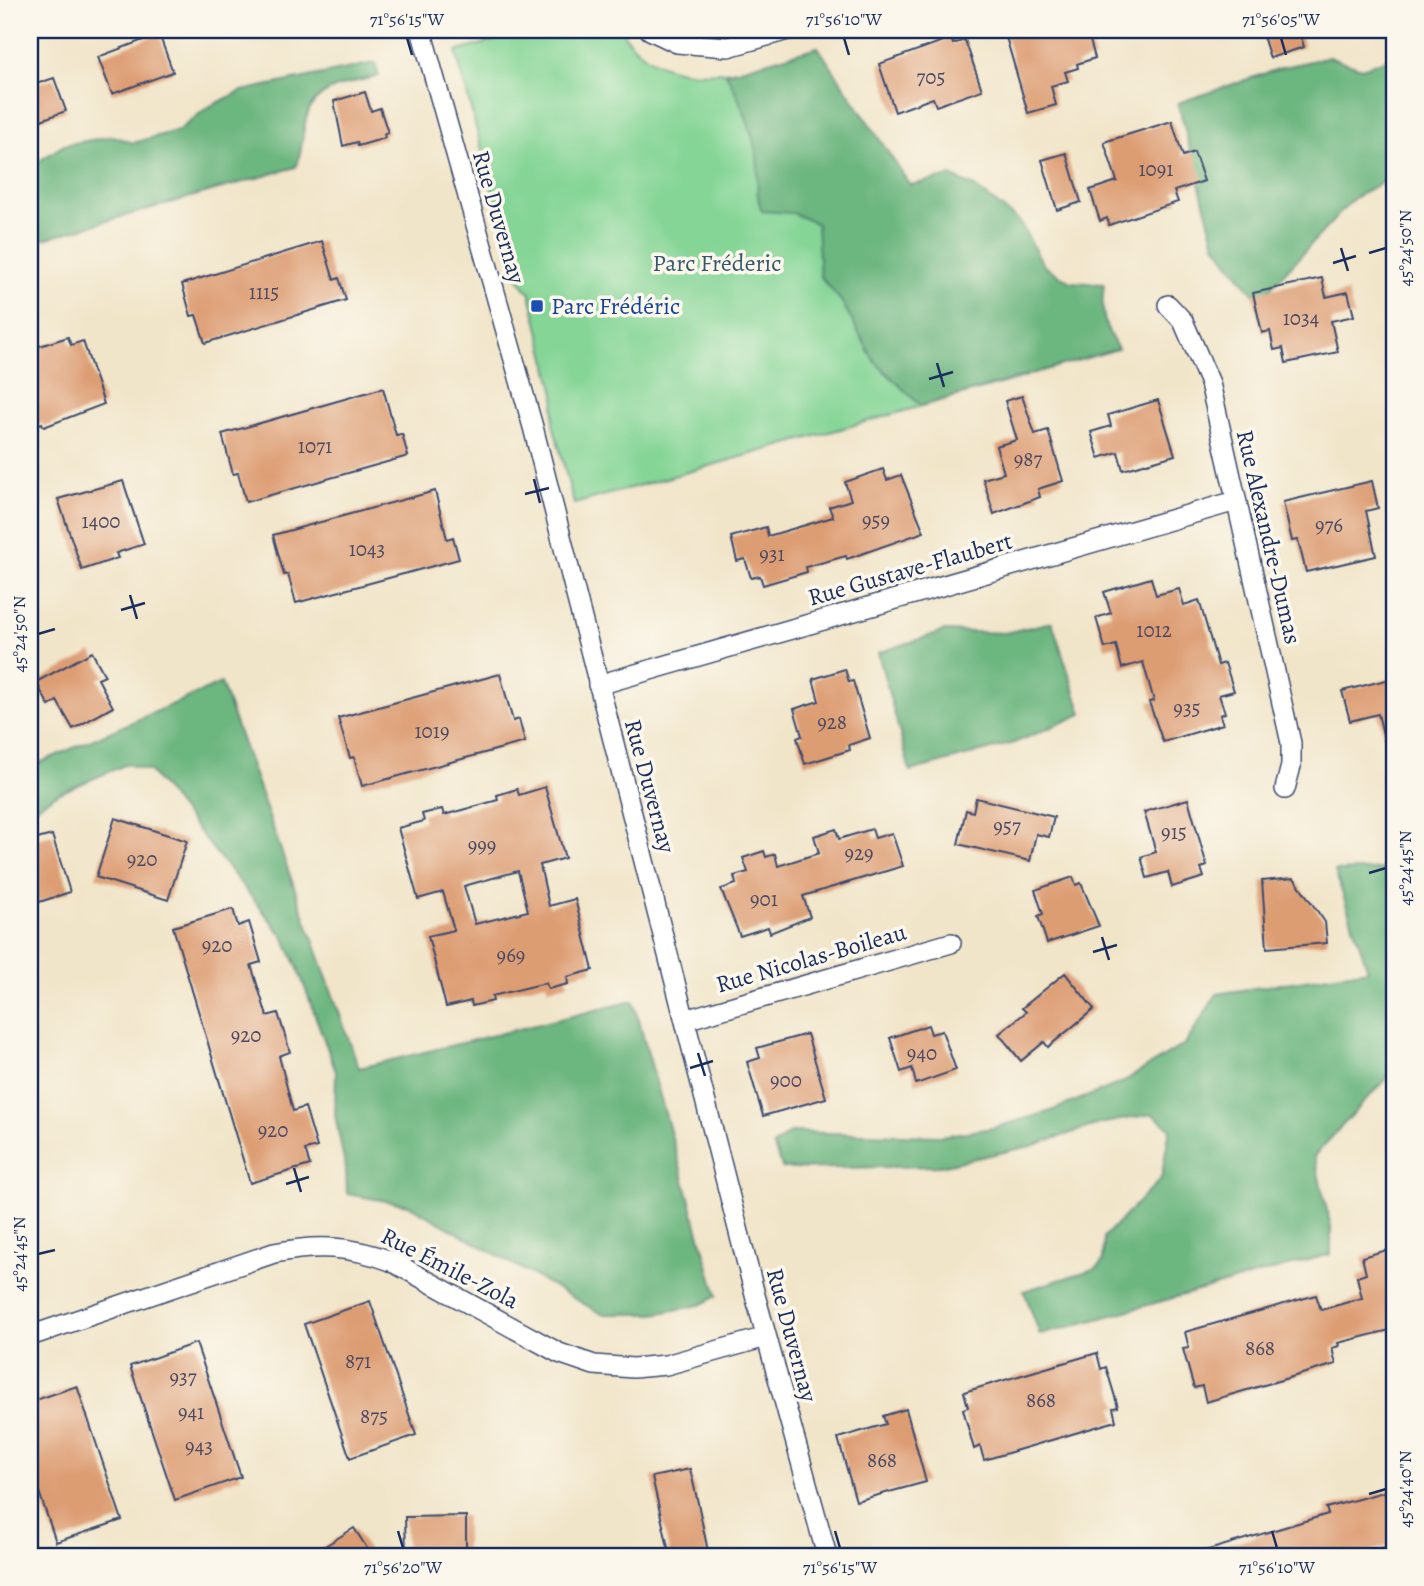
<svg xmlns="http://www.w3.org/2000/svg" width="1424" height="1586" font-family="Alegreya,serif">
	<rect width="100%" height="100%" fill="#fbf7ec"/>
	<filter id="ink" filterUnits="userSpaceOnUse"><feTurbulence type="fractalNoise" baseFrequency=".0143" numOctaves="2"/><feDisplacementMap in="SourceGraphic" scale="14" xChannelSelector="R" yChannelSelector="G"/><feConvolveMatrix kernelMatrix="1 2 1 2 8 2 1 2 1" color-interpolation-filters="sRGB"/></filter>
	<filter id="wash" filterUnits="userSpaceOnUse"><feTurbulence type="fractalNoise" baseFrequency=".00686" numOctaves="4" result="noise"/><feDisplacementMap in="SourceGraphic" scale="28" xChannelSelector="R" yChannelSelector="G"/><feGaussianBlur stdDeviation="1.57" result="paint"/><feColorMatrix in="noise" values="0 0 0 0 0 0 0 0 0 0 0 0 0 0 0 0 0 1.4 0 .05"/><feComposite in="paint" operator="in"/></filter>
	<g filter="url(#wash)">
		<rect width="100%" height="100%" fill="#f1e5c9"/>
		<!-- green -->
		<path fill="#85d596" stroke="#50827a" stroke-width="2" d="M529,30H621C650,76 700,78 749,68L1025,377L574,504L553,424L555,394L530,294L515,275L456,52Z"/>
		<!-- forest -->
		<g fill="#6cb67f" stroke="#44726e" stroke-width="2">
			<path d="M818,47L910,185L951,176L975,187L1019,221L1044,266L1071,282L1104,284C1100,311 1104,327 1118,349L921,406L874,361L842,302L820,276L817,224L793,213L762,211C753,191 761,172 756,151C750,123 739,97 726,73Z"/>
			<polygon points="1329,57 1362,68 1394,57 1394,175 1353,199 1265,294 1254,295 1215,244 1178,103 1284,67"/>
			<path d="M375,63L379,76C354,83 317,86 308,113C301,130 304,149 296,167L30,243V167L64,145L113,136L133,143L179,130L208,107L242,91Z"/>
			<polygon points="1052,622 1082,714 1014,743 910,771 878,653 944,631 1005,633"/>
			<polygon points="221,683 359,1068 633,1001 717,1296 700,1305 654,1314 602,1314 408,1205 347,1194 346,1171 335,1115 336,1072 297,966 283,936 150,771 127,764 55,795 30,811 30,767"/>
			<polygon points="1394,869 1394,1070 1314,1156 1331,1227 1331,1254 1040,1335 1024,1291 1097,1268 1103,1261 1104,1237 1161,1179 1170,1128 1152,1114 1099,1124 1031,1146 940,1166 783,1169 773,1146 790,1132 940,1136 993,1128 1048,1112 1121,1083 1186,1043 1217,994 1368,970 1335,871"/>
		</g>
		<g id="blocks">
			<!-- building -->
			<g fill="#dd9d73" fill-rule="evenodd">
				<polygon points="1004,30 1087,30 1095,58 1077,64 1078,68 1065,72 1068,81 1051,86 1056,105 1028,113"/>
				<polygon points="1261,30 1299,30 1304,47 1270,58"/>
				<polygon points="159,34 173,72 112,94 98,57"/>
				<polygon points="951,38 953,44 965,40 982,90 936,106 933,98 895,112 879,64"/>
				<polygon points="54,78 66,111 30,124 30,86"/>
				<polygon points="365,92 371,111 380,108 388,133 384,134 385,138 358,146 357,142 343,146 334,101"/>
				<polygon points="1172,121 1183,156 1194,152 1204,181 1174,191 1178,202 1109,225 1107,218 1100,221 1090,190 1117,181 1104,142"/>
				<polygon points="1066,153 1081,202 1057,210 1042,160"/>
				<polygon points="322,241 334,280 339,278 346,300 205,343 196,315 191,316 182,284"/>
				<polygon points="1322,278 1326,297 1348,292 1354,316 1331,321 1338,352 1286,363 1283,348 1274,350 1270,331 1262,333 1253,293"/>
				<polygon points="68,337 71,345 83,341 104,404 44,427 42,423 34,426 30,411 30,349"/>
				<polygon points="383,388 396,435 402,434 408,456 246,502 238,473 233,474 222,434"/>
				<polygon points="1022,396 1035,434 1048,430 1063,481 1038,489 1040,497 994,514 983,479 1004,473 996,446 1017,440 1005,401"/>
				<polygon points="1158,400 1175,455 1123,470 1118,452 1099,458 1091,432 1111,426 1108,415"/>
				<polygon points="883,469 887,480 901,475 924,532 847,559 846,556 806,567 807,572 763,585 760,576 751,578 745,559 737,561 731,537 766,527 768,536 833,517 829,507 851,500 845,482"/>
				<polygon points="123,481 144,544 116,553 118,558 82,570 58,499"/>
				<polygon points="1372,481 1378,508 1366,511 1376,556 1306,572 1298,540 1292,541 1283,502"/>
				<polygon points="435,491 447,539 453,537 459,559 296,603 288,574 284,575 273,535"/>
				<polygon points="1151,578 1156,595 1179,589 1184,605 1199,600 1218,665 1225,663 1234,691 1219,695 1225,713 1220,715 1223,724 1163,742 1149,702 1154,701 1143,662 1122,668 1116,645 1105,648 1096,618 1111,613 1104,592"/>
				<polygon points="92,652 105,676 98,679 113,707 73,729 57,701 49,706 36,682"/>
				<polygon points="845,669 849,682 853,681 870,738 849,745 850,750 805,764 797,738 802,736 794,709 819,701 813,679"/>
				<polygon points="500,674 513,721 519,719 525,742 362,786 354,757 350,758 338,718"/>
				<polygon points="1394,678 1394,749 1387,750 1378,714 1350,721 1342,691"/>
				<path d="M545,787L565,858L540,865L549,906L575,899L593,970L567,977L568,984L548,989L546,983L492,996L493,1001L472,1006L471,1001L446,1007L428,936L454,930L443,892L418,899L398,828L424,821L422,814L442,809L444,815L498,800L497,795L517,789L519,795ZM518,871L528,911L475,924L464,886Z"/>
				<polygon points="976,798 1054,817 1049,837 1036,834 1030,861 958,844 966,810 973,812"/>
				<polygon points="1188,799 1207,866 1201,868 1204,877 1172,887 1168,872 1147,878 1141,857 1156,852 1144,812"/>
				<polygon points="115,818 187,841 168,900 96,877"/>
				<polygon points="836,829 839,839 872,829 875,838 892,833 903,866 803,896 810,917 770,933 768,927 740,936 721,889 736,884 734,876 748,872 743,858 764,851 766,857 775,854 778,866 819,853 814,836"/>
				<polygon points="52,835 70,892 30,905 30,841"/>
				<polygon points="1073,877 1076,885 1081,883 1099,926 1047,943 1038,916 1043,914 1035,890"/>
				<polygon points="1294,878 1325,922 1327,943 1267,948 1262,881"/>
				<polygon points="233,909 238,926 249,922 261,962 251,965 267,1016 278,1013 290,1052 279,1056 293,1111 305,1107 317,1147 305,1150 310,1165 250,1183 173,927"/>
				<polygon points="1065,973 1094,1009 1048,1047 1044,1042 1021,1061 999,1034 1026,1012 1022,1008"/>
				<polygon points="928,1025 931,1034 942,1031 956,1070 916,1084 912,1068 901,1072 890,1038"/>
				<polygon points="807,1034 826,1098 763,1116 747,1062 760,1058 757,1048"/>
				<polygon points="1394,1248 1394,1329 1338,1343 1339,1346 1332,1348 1336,1364 1206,1402 1202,1386 1194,1388 1183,1349 1189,1348 1185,1332 1316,1295 1321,1310 1362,1298 1357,1277 1366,1274 1362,1257"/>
				<polygon points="370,1301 416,1435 350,1458 304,1324"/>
				<polygon points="196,1343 241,1477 175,1500 130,1366"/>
				<polygon points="1097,1353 1101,1369 1106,1367 1118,1407 1113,1408 1116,1421 984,1460 980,1446 974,1449 963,1409 968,1407 964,1392"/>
				<polygon points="77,1386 122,1520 56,1542 30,1465 30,1402"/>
				<polygon points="906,1409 926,1482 856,1501 838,1438 886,1424 883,1416"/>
				<polygon points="690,1469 698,1503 709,1556 670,1556 652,1477"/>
				<polygon points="1394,1489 1394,1545 1352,1556 1205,1556 1205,1551 1328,1514 1326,1508"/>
				<polygon points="466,1516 466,1556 406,1556 405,1517"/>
				<polygon points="354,1528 372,1556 309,1556"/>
			</g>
		</g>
	</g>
	<g filter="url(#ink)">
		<use href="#blocks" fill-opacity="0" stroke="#3b4a6e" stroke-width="2"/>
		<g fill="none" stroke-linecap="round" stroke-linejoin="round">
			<defs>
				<g id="minor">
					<polyline points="421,30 533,427 755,1295 827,1556"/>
					<polyline points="650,30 677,43 728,47 788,30"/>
					<polyline points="1168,305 1183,321 1210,383 1291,743 1291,766 1285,789"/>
					<polyline points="598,685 1236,501"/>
					<polyline points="685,1020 951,943"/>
					<path d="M30,1336L274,1253C317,1244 350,1246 391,1261L559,1353L594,1365L633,1368L666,1365L766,1337"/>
				</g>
			</defs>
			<!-- minor casing -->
			<use href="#minor" stroke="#3b4a6e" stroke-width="22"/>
			<!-- minor -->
			<use href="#minor" stroke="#fff" stroke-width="19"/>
		</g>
	</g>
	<!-- ticks -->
	<path fill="none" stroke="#1b2f5e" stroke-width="2.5" d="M407,38L412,55M844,38L849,55M1281,38L1286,55M1341,248L1348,271M1369,253L1386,248M1333,263L1356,256M937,363L944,387M929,379L953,372M534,479L540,503M525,494L549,488M130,595L137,619M121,610L145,603M38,634L55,629M1369,873L1386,868M1102,937L1109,960M1093,952L1117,945M698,1053L705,1076M690,1068L713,1061M294,1168L301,1192M286,1184L309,1177M38,1254L55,1250M1369,1494L1386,1489M398,1531L403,1548M835,1531L840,1548M1272,1531L1277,1548"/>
	<!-- markers -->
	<rect fill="#1a4fb4" stroke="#fbf7ec" stroke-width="2.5" x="530" y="299" width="14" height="14" rx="3.5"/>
	<g text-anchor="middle" stroke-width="7" stroke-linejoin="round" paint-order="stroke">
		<!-- number labels -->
		<g font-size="21" fill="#4c4a63">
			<text x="931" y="84">705</text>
			<text x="1156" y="176">1091</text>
			<text x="264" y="299">1115</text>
			<text x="1301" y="325">1034</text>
			<text x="315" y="453">1071</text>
			<text x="1028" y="466">987</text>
			<text x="876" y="527">959</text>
			<text x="101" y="528">1400</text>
			<text x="1329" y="532">976</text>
			<text x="367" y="556">1043</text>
			<text x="772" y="561">931</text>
			<text x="1154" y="637">1012</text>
			<text x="1187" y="715">935</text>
			<text x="832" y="729">928</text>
			<text x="432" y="738">1019</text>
			<text x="1007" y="833">957</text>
			<text x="1174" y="839">915</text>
			<text x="482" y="852">999</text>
			<text x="859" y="860">929</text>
			<text x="142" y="866">920</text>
			<text x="764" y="906">901</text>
			<text x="217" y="952">920</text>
			<text x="511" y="962">969</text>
			<text x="246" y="1042">920</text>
			<text x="922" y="1060">940</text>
			<text x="786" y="1087">900</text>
			<text x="273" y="1137">920</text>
			<text x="1260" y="1355">868</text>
			<text x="358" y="1368">871</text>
			<text x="183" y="1384">937</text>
			<text x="1041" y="1407">868</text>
			<text x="191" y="1419">941</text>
			<text x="374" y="1423">875</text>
			<text x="199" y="1453">943</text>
			<text x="882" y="1467">868</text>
		</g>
		<!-- street labels -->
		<g font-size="24" fill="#1b2f5e" stroke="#fbf7ec">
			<text transform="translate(499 217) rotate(74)" y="8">Rue Duvernay</text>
			<text transform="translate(1269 537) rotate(77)" y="8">Rue Alexandre-Dumas</text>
			<text transform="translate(910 569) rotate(-16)" y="8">Rue Gustave-Flaubert</text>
			<text transform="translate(650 786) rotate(75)" y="8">Rue Duvernay</text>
			<text transform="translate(811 958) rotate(-16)" y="8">Rue Nicolas-Boileau</text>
			<text transform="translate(450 1268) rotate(27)" y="8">Rue Émile-Zola</text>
			<text transform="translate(792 1335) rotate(75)" y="8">Rue Duvernay</text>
		</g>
		<!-- park labels -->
		<g font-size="24" fill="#36586c" stroke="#fbf7ec">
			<text x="717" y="271">Parc Fréderic</text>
		</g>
		<!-- transit labels -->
		<g font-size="24" fill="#164399" stroke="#fbf7ec" text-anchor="start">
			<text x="551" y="314">Parc Frédéric</text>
		</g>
	</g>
	<!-- margin -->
	<rect width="1424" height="1586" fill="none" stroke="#fbf7ec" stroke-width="77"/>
	<rect x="38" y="38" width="1348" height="1510" fill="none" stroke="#1b2f5e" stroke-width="2.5"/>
	<g font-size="18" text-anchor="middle" fill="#1b2f5e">
		<text x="407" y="25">71°56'15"W</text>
		<text x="844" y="25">71°56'10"W</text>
		<text x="1281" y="25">71°56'05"W</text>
		<text transform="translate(1405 248) rotate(-90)" y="6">45°24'50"N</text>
		<text transform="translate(19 634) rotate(-90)" y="6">45°24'50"N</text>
		<text transform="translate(1405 868) rotate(-90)" y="6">45°24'45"N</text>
		<text transform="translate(19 1254) rotate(-90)" y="6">45°24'45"N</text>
		<text transform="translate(1405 1489) rotate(-90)" y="6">45°24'40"N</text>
		<text x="403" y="1573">71°56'20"W</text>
		<text x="840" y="1573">71°56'15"W</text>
		<text x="1277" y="1573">71°56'10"W</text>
	</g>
</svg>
